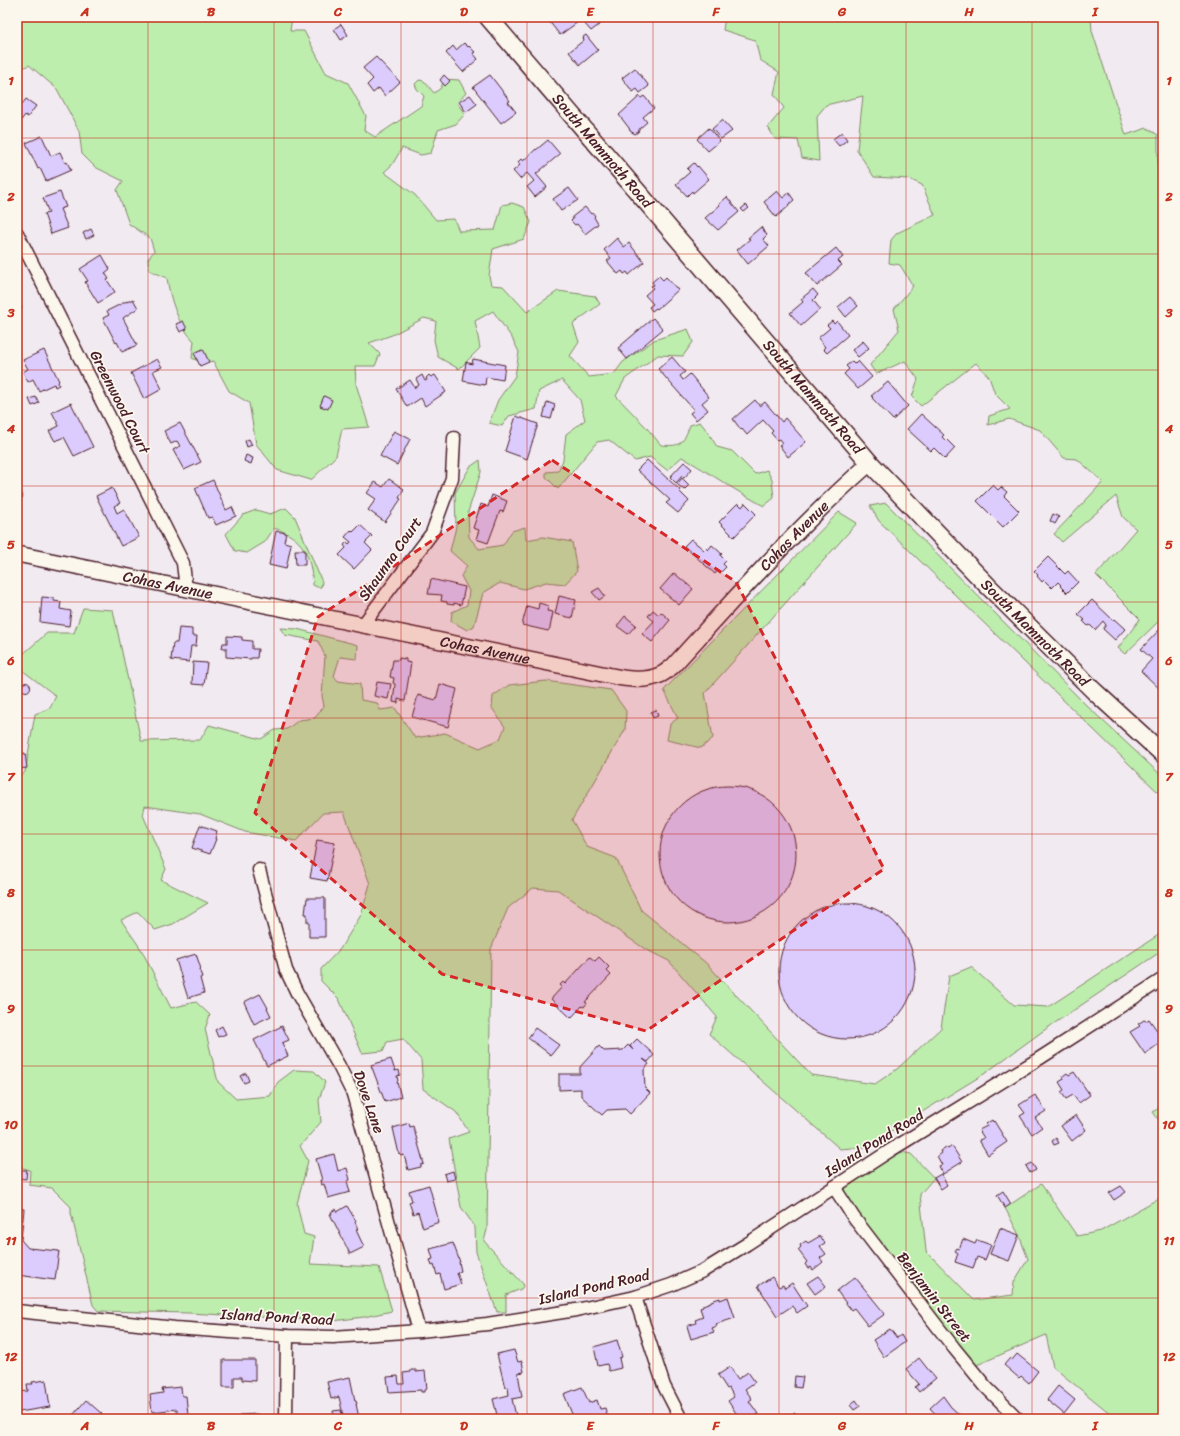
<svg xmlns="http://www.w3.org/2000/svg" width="1180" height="1436" font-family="Sriracha,sans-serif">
	<rect width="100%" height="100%" fill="#f2eaf1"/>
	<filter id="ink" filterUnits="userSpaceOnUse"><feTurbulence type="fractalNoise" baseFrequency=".025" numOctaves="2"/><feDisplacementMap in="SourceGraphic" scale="8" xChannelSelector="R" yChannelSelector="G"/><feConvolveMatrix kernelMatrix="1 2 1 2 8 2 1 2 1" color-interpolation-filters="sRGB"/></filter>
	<g filter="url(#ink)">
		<!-- green -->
		<g fill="#bdeead" stroke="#84866c">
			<path d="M17,17H292L290,31H304L326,73L348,83L366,116L364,130L375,137L421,106L424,96L417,89L415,84L419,80L424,81L434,93L441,88L444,79L459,80L466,93L457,103L465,114L456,124L438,130L431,153L421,155L402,148L392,165L384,172L415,195L436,220L454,219L459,231L495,230L502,205L512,203L524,207L531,222L524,239L493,249L489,276L491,285L503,286L527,312L558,291L595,296L600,304L573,324L579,342L570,356L589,377L614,374L623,362L654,340L688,329L693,342L683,356L658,355L625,379L616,396L646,427L661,445C682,447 683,443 690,425L700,422L708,432L717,447L732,451L755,474L767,470L772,480L774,498L764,506C735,491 710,473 682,457L667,470L650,457L635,461L609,440L597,442L558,489L546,477V472L558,471L563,460L566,434L585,420L580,400L562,380L539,391L536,409L509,416L502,426L489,423L498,400L515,376L519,352L512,338L493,311L475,321L480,348L459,369L438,357L434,340L436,321L424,318L392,335L369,343L380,354L375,366H355L356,384L369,427L342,429L336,456L311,480L277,470L256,444L249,403L229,391L213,361L202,363L192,358L194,341C178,325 170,299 167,278L149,270L148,259L154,251L150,238L129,224L117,190L123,181L95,167L82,154L79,131L57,89L29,65L17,71Z"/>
			<polygon points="725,17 1091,17 1092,31 1126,135 1147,128 1158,135 1158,195 1163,194 1163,617 1125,654 1118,648 1140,619 1096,575 1136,529 1123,517 1116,496 1062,542 1054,534 1103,482 1077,459 1064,458 1040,430 1009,419 988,425 989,416 1010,409 995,394 989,377 976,363 921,406 912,397 918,379 905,361 876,374 870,365 899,330 894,309 913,286 900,265 889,263 891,240 897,233 935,215 922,185 909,179 874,177 857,150 863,96 826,105 817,116 819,161 802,158 798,140 775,139 768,127 784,108 774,94 779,72 760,60 755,40 723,30"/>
			<polygon points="480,460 481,472 468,512 469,537 479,549 503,545 512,531 525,527 526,540 543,537 572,542 577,571 565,584 546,582 524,589 500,583 483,593 474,626 467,630 451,621 452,612 467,605 469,591 461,576 467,566 450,551 456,527 455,493 470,467"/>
			<polygon points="886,503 1086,705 1163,777 1163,797 879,521 870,506"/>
			<path d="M286,508L295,517L322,582L321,587H317L313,585C310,554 304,538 274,528L265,542L247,553L235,551L226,534L243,515L256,510L270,514Z"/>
			<polygon points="839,512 857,523 705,693 713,738 701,748 667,740 670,724 678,718 664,690"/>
			<polygon points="83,608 113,610 141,741 200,740 209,725 261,739 275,730 287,729 299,720 315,718 324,706 322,696 325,656 318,641 285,635 280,628 297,629 358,645 357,659 340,657 334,676 338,681 360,684 361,700 377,703 380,710 395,708 415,738 445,733 480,748 500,739 505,727 492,708 493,696 509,685 546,681 611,690 626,711 625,730 572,820 587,847 616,858 641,910 706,963 811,1075 875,1084 897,1069 941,1028 949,976 971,967 1014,1005 1048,1007 1163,932 1163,950 1043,1031 984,1074 865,1147 840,1149 709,1034 717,1017 669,961 645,949 558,890 533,888 508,908 491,949 487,1230 484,1241 524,1285 521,1289 506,1295 506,1312 497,1312 476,1252 475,1227 461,1207 449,1139 469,1132 456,1112 423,1089 421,1060 403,1039 387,1042 383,1051 362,1053 339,999 321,981 321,969 340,949 361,915 370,884 344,812 323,813 296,841 245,832 200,814 145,806 143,815 166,869 161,880 208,903 173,924 155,930 138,912 121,920 141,949 171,1008 196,1002 210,1015 205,1029 218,1082 236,1099 270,1096 278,1082 294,1070 314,1071 325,1082 319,1100 321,1122 300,1146 308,1161 297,1204 304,1234 314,1237 310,1264 379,1267 392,1311 364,1317 333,1321 189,1313 98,1311 93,1305 71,1213 71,1207 52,1188 29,1185 30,1170 17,1166 17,779 25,772 35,714 50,708 56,696 22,670 23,654 47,633 74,633"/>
			<polygon points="1163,1105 1163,1126 1153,1112"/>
			<polygon points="891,1150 911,1154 934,1178 920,1194 926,1251 974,1300 1013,1295 1014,1282 1028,1259 1019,1235 1005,1208 1041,1184 1077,1236 1101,1231 1161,1197 1163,1194 1163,1419 1117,1419 1053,1367 1046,1335 970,1368 834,1187"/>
		</g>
		<!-- building -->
		<g fill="#dcccfe" stroke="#4a1f2b">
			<polygon points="552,17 581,17 577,20 578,22 560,35 548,20"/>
			<polygon points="592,17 601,17 604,21 591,31 584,23"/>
			<polygon points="341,24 348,35 341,40 334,29"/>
			<polygon points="586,35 598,50 580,65 569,52 584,40 583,37"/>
			<polygon points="464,43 468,47 469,46 475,52 473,53 478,59 463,72 446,53 453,46 456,50"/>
			<polygon points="376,57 400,82 385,96 379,88 373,93 367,85 373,79 363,68"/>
			<polygon points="635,68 649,86 640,93 637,89 633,92 622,78"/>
			<polygon points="444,75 450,81 445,86 440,80"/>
			<polygon points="490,75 510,101 508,102 516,112 501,123 473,87"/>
			<polygon points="470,95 477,104 466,112 459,102"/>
			<polygon points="640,96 641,98 644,96 654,108 643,117 647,122 640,128 638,132 635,134 630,131 629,128 619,115"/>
			<polygon points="26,99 36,106 28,117 25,115 17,126 17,104 20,107"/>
			<polygon points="722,120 732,131 721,139 712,129"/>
			<polygon points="709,128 720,141 708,151 697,139"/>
			<polygon points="842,132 847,140 839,146 833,139"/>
			<polygon points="42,136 51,156 60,152 65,163 67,162 71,170 46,181 40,168 38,169 26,143"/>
			<polygon points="548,140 560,154 536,174 547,187 535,197 527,187 534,181 527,173 520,179 513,171 520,165 518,162 521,159 523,161 536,149 536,150"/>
			<polygon points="694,163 697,167 698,166 709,179 693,193 692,191 687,196 676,184 690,172 687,169"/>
			<polygon points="569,188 578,200 561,211 553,199"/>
			<polygon points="777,191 783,198 789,193 794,200 788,205 789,206 776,217 764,202"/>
			<polygon points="60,192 66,207 60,209 68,228 51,234 44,214 49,213 43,198"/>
			<polygon points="727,197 739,212 718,230 705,218 720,205 719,204"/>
			<polygon points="746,205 749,208 744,212 741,209"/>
			<polygon points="585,207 591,214 593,213 595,216 594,217 598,224 585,234 577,224 575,225 571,221 573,219 572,217"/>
			<polygon points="761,227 767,235 763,239 769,246 748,264 737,250 750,239 748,238"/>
			<polygon points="91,229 94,235 86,239 83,233"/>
			<polygon points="617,238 624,247 629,243 644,262 629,275 627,272 624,274 622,271 618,274 607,261 611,258 604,250"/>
			<polygon points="836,248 843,257 838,261 842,265 817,286 806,273"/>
			<polygon points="102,255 110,269 105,273 109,279 107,280 115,292 98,303 85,282 88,281 80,269"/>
			<polygon points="659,276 663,280 666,277 678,290 657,309 656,308 652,311 649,307 653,304 645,295 653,288 651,286 654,285 652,282"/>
			<polygon points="813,289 818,295 813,300 820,309 801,326 790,313 803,302 801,299"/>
			<polygon points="850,297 858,306 846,317 838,307"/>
			<polygon points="17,298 22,308 17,311"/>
			<polygon points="133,299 138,308 123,318 137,345 122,352 117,342 116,343 103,318 109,315 107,311 127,301 127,302"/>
			<polygon points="653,318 663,329 627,359 618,348"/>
			<polygon points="183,321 187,329 180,332 176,324"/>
			<polygon points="832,321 834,324 837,321 848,335 827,353 823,349 825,347 818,338 830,328 827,325"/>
			<polygon points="863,341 869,348 858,357 852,350"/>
			<polygon points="203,349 209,362 200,366 194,353"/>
			<polygon points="44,350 59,381 58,382 59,385 55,387 54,384 39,391 33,379 28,382 23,372 28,369 23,360"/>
			<polygon points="672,357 685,372 680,376 683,380 690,374 709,397 702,403 708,410 696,420 690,413 694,410 658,369"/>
			<polygon points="157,359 162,367 153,371 162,389 144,399 131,373"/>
			<polygon points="473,359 505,365 503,380 486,377 485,385 463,381 466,362 472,364"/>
			<polygon points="852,361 855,364 858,361 872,377 858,389 844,374 849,369 846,366"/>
			<polygon points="422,375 425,381 427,380 426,378 429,375 431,377 435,375 446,392 425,406 421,398 407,407 396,389 410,380 415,388 419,385 416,379"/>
			<polygon points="888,382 908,406 893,420 872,398 873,397 871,396"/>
			<polygon points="324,396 332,400 328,409 320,406"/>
			<polygon points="36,397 39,403 32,406 29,399"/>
			<polygon points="755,400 760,406 765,402 782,422 785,418 806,442 788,457 779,445 782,443 779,439 777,440 771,433 773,431 763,420 747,435 742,429 741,430 733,419"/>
			<polygon points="547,402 555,405 551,419 543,417"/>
			<polygon points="71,403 93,447 74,456 64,437 55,441 49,431 59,426 52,412"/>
			<polygon points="921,414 944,435 942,437 946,441 947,440 955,448 945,459 934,448 931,451 907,429"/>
			<polygon points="516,416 538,424 527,459 505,451"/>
			<polygon points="180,423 201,462 184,470 173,450 180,446 177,441 171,444 164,431"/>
			<polygon points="394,431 410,439 397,465 380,456"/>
			<polygon points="249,439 252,445 247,447 245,441"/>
			<polygon points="246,455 253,458 251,464 244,461"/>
			<polygon points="647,460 680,490 679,491 689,501 678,513 666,503 670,500 637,470"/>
			<polygon points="684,462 692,469 684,478 682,476 676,483 670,477"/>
			<polygon points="682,478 689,485 684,490 677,484"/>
			<polygon points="389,479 404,489 399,498 401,499 385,522 368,510 376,499 367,493 375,482 383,487"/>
			<polygon points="213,480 226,510 232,507 236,516 216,525 212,517 208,518 195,488"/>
			<polygon points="17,485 23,497 17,501"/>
			<polygon points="993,485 998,490 1001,487 1007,492 1004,496 1019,511 1003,527 977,501"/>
			<polygon points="112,488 120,503 114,506 117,513 124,509 139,537 121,546 96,496"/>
			<polygon points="492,495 507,501 503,512 500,511 488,543 476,539 479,530 473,528 481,504 488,507"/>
			<polygon points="738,503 742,507 745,503 756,514 734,537 719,522"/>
			<polygon points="1053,514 1059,517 1055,524 1050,521"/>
			<polygon points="360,525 372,536 365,543 372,550 354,569 339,555 346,548 344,545 347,542 349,544 351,542 345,537 351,530 353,532"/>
			<polygon points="276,531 286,533 284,542 291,544 286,569 269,565"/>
			<polygon points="691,539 704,550 706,548 708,550 712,545 722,554 720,555 726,561 723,564 726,567 720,573 717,571 715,574 684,546"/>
			<polygon points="295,550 305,550 305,565 296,565"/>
			<polygon points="1048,557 1065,574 1068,571 1078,582 1067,593 1060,586 1061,585 1058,582 1052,588 1044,580 1042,582 1037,576 1038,575 1034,571"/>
			<polygon points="674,573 693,589 679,605 660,589"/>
			<polygon points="431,579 465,587 461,605 454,603 454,605 447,604 447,602 441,601 442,595 428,594"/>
			<polygon points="599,588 605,596 599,600 592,592"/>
			<polygon points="559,596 576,600 572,618 555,614"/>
			<polygon points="42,597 54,598 54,601 61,602 60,609 71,611 69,626 40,622"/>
			<polygon points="1092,600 1113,620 1114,619 1125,629 1115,640 1103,629 1106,625 1103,621 1095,630 1090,625 1088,626 1083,621 1085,620 1078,614"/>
			<polygon points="539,603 549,606 547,611 553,612 550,628 548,631 522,625 527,606 538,609"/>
			<polygon points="653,610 659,615 661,612 670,620 652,642 642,634 654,621 648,616"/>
			<polygon points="625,616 636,625 628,634 617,626"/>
			<polygon points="17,625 21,625 19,656 17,656"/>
			<polygon points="1163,626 1163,692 1141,671 1152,659 1141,649"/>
			<polygon points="179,628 192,629 192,636 197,636 196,646 191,646 189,662 171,660 173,643 177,643"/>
			<polygon points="227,636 242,637 242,640 252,641 252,649 258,649 257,658 251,658 251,659 226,657 226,648 222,648 223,643 227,643"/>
			<polygon points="399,658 406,659 406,662 411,663 405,701 398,699 398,703 393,702 395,684 393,683 394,678 390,677 393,660 399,660"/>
			<polygon points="193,662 207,663 204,685 192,684"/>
			<polygon points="377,682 391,684 388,699 374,696"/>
			<circle cx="26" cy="687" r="4.5"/>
			<polygon points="440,684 457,689 448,727 412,717 418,695 436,700"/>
			<polygon points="656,710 658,716 653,718 651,712"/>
			<polygon points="25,753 27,768 17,769 17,754"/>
			<circle cx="728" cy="854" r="68"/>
			<polygon points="200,825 217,831 215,839 216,839 210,854 192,848"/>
			<polygon points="317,840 335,843 327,881 310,878"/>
			<polygon points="307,898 325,898 325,937 309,937 309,922 307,922 307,914 305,914"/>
			<circle cx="847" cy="971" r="68"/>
			<polygon points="196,954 201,969 199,969 202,977 200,978 204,993 188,998 176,960"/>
			<polygon points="590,957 595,961 599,957 609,967 606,970 611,975 585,1002 587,1003 584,1007 582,1006 571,1018 551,999 562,987 560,985 563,982 565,984"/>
			<polygon points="260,994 268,1008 267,1008 271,1016 254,1024 244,1002"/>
			<polygon points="1149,1019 1163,1039 1163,1041 1145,1054 1130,1032 1140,1026 1138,1024 1144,1020 1146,1021"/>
			<polygon points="222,1026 226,1034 218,1037 215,1030"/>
			<polygon points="282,1026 289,1040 282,1043 288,1056 267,1066 254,1040"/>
			<polygon points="535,1028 559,1045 551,1055 528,1038"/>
			<polygon points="637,1039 654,1055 648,1062 643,1059 649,1064 644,1070 645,1088 650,1093 630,1114 625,1109 607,1110 602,1115 581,1096 581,1089 559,1090 559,1074 580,1074 580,1067 599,1046 604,1051 623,1050 628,1045 633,1050 630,1046"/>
			<polygon points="391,1059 395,1071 399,1070 400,1075 397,1076 398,1081 397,1082 401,1097 385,1102 371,1065"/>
			<polygon points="1074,1072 1090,1095 1079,1103 1073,1095 1066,1099 1061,1092 1064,1090 1059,1082 1064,1079 1063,1076 1067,1073 1069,1075"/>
			<polygon points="246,1073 249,1081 244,1083 240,1076"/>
			<polygon points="1035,1095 1046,1111 1035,1118 1042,1127 1032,1134 1020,1116 1025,1113 1019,1105"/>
			<polygon points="1076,1115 1086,1130 1072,1141 1061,1126"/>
			<polygon points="992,1120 993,1122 994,1121 1007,1142 988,1155 979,1140 984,1138 979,1130 987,1126 986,1124"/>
			<polygon points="409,1123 410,1127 413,1126 424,1164 421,1165 421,1167 408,1170 404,1155 401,1156 399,1154 393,1128"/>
			<polygon points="1056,1138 1059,1143 1054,1145 1052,1141"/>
			<polygon points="952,1146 962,1162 943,1174 939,1166 942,1165 937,1156 941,1153 940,1151 946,1147 948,1149"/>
			<polygon points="334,1154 338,1171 347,1168 350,1180 347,1181 350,1192 328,1198 324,1184 321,1185 320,1180 322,1180 316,1159"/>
			<polygon points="1032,1163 1036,1170 1030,1173 1026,1166"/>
			<polygon points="17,1170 27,1170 26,1179 17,1178"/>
			<polygon points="453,1171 455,1179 446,1181 444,1174"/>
			<polygon points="941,1174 947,1185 941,1189 934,1178"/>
			<polygon points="429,1185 439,1222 423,1228 418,1212 413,1214 409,1202 412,1201 409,1191"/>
			<polygon points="1121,1186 1126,1192 1114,1200 1109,1193"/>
			<polygon points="1003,1191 1011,1204 1005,1208 997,1195"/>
			<polygon points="347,1206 356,1221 355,1222 358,1229 356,1230 364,1247 350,1254 330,1214 332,1214 331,1212 336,1209 337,1212"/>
			<polygon points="17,1208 24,1209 21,1240 28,1248 59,1251 55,1280 17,1275"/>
			<polygon points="1000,1228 1019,1235 1009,1261 990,1254"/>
			<polygon points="820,1236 825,1243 820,1246 826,1254 820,1258 823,1262 813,1270 811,1267 808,1269 805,1264 807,1262 798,1250 801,1247 800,1245 806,1241 808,1243"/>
			<polygon points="963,1239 975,1244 977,1240 991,1245 985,1260 977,1257 973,1268 955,1262 958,1253 955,1251 957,1248 959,1249"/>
			<polygon points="453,1243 460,1262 459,1262 461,1271 457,1273 461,1284 444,1289 440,1274 437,1275 434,1265 432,1266 430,1260 433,1259 430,1249"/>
			<polygon points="818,1276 826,1286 815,1294 807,1283"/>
			<polygon points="772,1277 779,1287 783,1285 785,1288 792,1283 807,1306 797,1313 792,1306 777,1316 758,1286"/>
			<polygon points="855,1277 885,1314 868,1326 854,1308 851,1310 837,1291"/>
			<polygon points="728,1297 735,1318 716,1324 717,1326 712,1328 714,1332 691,1339 687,1326 696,1323 695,1320 703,1317 700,1308 703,1307 703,1305 711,1302 711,1301 720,1298 720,1300"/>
			<polygon points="890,1329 897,1338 901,1335 905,1342 884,1357 873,1340"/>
			<polygon points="617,1340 622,1357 619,1358 621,1368 609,1371 607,1364 598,1366 594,1347"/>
			<polygon points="514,1350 518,1362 522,1361 524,1372 518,1373 522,1397 512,1399 516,1416 498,1419 493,1399 509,1395 508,1387 505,1388 497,1354"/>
			<polygon points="1017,1354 1038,1371 1029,1383 1021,1376 1019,1378 1004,1365 1010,1358 1012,1360"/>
			<polygon points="919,1358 930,1372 930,1371 936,1378 919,1392 915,1387 919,1384 906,1369"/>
			<polygon points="223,1360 255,1360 255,1381 242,1380 242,1377 234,1377 234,1387 223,1387"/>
			<polygon points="730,1367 738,1379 748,1372 755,1382 745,1389 752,1399 749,1401 758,1414 751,1419 740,1419 728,1401 734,1397 729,1388 727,1389 718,1375"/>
			<polygon points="411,1370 416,1370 416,1372 425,1371 427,1389 424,1390 424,1392 421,1392 421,1390 389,1392 387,1377 398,1376 399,1384 404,1384 403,1373 411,1372"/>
			<polygon points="795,1376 803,1377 801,1388 794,1387"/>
			<polygon points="350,1377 355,1401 356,1401 357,1404 356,1404 359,1418 344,1419 339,1397 331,1399 327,1382"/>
			<polygon points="46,1380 50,1407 19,1412 17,1392 28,1391 27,1384 33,1384 32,1382"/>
			<polygon points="1058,1386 1075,1400 1064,1414 1047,1400"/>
			<polygon points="181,1387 182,1396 186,1396 188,1415 178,1416 177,1409 152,1412 150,1395 163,1393 162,1389"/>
			<polygon points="582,1387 589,1403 597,1400 600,1409 605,1408 607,1415 597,1419 574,1419 564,1394"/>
			<polygon points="943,1396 951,1407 961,1416 957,1419 940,1419 930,1408"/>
			<polygon points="86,1400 102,1414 99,1418 100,1419 78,1419 73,1415"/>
			<polygon points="856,1400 860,1406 854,1410 850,1405"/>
			<polygon points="341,1410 342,1415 334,1417 333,1411"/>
			<polygon points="795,1413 799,1419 786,1419"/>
			<polygon points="257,1414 257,1419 240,1419 240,1415"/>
		</g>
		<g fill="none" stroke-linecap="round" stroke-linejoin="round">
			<defs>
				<g id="minor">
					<polyline points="17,233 183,563 186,589"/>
					<polyline points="362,626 432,533 452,478 454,438"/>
					<polyline points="259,870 286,970 297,993 339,1066 353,1094 419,1331"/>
					<polyline points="834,1187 854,1218 954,1348 986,1387 1018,1419"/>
					<polyline points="635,1297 664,1386 681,1419"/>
					<polyline points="17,1311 175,1328 287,1336 333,1337 419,1331 487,1324 576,1310 635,1297 671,1285 703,1271 747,1244 891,1150 1037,1060 1163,979"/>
					<polyline points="286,1419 287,1336"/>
				</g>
				<g id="tertiary">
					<path id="s1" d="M17,554L612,676C627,679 645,682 660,675C665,673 669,669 673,666C737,596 799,525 870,463"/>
				</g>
				<g id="secondary">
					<path id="s2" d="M488,17L870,463L988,586L1095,692L1163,754"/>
				</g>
			</defs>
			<!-- minor casing -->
			<use href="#minor" stroke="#4a1f2b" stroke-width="15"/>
			<!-- tertiary casing -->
			<use href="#tertiary" stroke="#4a1f2b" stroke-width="18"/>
			<!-- secondary casing -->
			<use href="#secondary" stroke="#4a1f2b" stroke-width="20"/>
			<!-- minor -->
			<use href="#minor" stroke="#fbf7ec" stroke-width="12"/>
			<!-- tertiary -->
			<use href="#tertiary" stroke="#fbf7ec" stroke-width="15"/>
			<!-- secondary -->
			<use href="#secondary" stroke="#fbf7ec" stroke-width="17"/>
		</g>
	</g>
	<!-- marked area -->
	<path fill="#d62828" fill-opacity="0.2" stroke="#d62828" stroke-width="3" stroke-dasharray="8 5" stroke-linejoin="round" d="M552,460L736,582L884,869L646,1031L442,974L255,813L318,617Z"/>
	<!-- grid -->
	<path fill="none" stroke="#c8321e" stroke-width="1" stroke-opacity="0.55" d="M148,17V1419M274,17V1419M401,17V1419M527,17V1419M653,17V1419M779,17V1419M906,17V1419M1032,17V1419M17,138H1163M17,254H1163M17,370H1163M17,486H1163M17,602H1163M17,718H1163M17,834H1163M17,950H1163M17,1066H1163M17,1182H1163M17,1298H1163"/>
	<g text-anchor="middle" stroke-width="3.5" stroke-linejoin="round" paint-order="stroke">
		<!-- street labels -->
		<g font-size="15" fill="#4a1f2b" stroke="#fbf7ec">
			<text dy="5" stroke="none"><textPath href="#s2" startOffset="176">South Mammoth Road</textPath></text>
			<text dy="5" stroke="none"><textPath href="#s2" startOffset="500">South Mammoth Road</textPath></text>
			<text transform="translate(120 402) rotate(63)" y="5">Greenwood Court</text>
			<text dy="5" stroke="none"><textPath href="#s1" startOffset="850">Cohas Avenue</textPath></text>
			<text transform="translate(390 559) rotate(-55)" y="5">Shaunna Court</text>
			<text dy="5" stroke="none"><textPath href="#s1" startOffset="154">Cohas Avenue</textPath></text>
			<text dy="5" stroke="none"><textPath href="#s2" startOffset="824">South Mammoth Road</textPath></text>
			<text dy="5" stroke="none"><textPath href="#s1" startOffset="478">Cohas Avenue</textPath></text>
			<text transform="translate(369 1102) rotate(71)" y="5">Dove Lane</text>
			<text transform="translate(874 1143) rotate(-32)" y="5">Island Pond Road</text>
			<text transform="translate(594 1287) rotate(-13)" y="5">Island Pond Road</text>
			<text transform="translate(934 1297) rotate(52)" y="5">Benjamin Street</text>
			<text transform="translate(277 1317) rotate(3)" y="5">Island Pond Road</text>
		</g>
	</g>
	<!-- margin -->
	<rect width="1180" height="1436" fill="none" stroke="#fbf7ec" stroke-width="44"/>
	<rect x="22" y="22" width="1136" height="1392" fill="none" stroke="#c8321e" stroke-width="1.5"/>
	<g font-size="13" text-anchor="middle" font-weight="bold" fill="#c8321e">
		<text x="85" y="16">A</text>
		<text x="211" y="16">B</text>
		<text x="338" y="16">C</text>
		<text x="464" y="16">D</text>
		<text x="590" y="16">E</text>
		<text x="716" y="16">F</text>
		<text x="842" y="16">G</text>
		<text x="969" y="16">H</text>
		<text x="1095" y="16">I</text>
		<text x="11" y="85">1</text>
		<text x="1169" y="85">1</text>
		<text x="11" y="201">2</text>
		<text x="1169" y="201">2</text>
		<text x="11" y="317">3</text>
		<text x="1169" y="317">3</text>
		<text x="11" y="433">4</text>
		<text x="1169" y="433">4</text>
		<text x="11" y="549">5</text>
		<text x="1169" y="549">5</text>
		<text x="11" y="665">6</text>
		<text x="1169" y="665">6</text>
		<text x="11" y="781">7</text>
		<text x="1169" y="781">7</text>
		<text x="11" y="897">8</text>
		<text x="1169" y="897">8</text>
		<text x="11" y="1013">9</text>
		<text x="1169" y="1013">9</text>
		<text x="11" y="1129">10</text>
		<text x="1169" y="1129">10</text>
		<text x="11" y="1245">11</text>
		<text x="1169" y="1245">11</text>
		<text x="11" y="1361">12</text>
		<text x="1169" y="1361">12</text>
		<text x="85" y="1430">A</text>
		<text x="211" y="1430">B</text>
		<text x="338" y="1430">C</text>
		<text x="464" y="1430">D</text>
		<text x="590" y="1430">E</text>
		<text x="716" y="1430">F</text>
		<text x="842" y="1430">G</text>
		<text x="969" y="1430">H</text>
		<text x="1095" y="1430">I</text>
	</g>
</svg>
